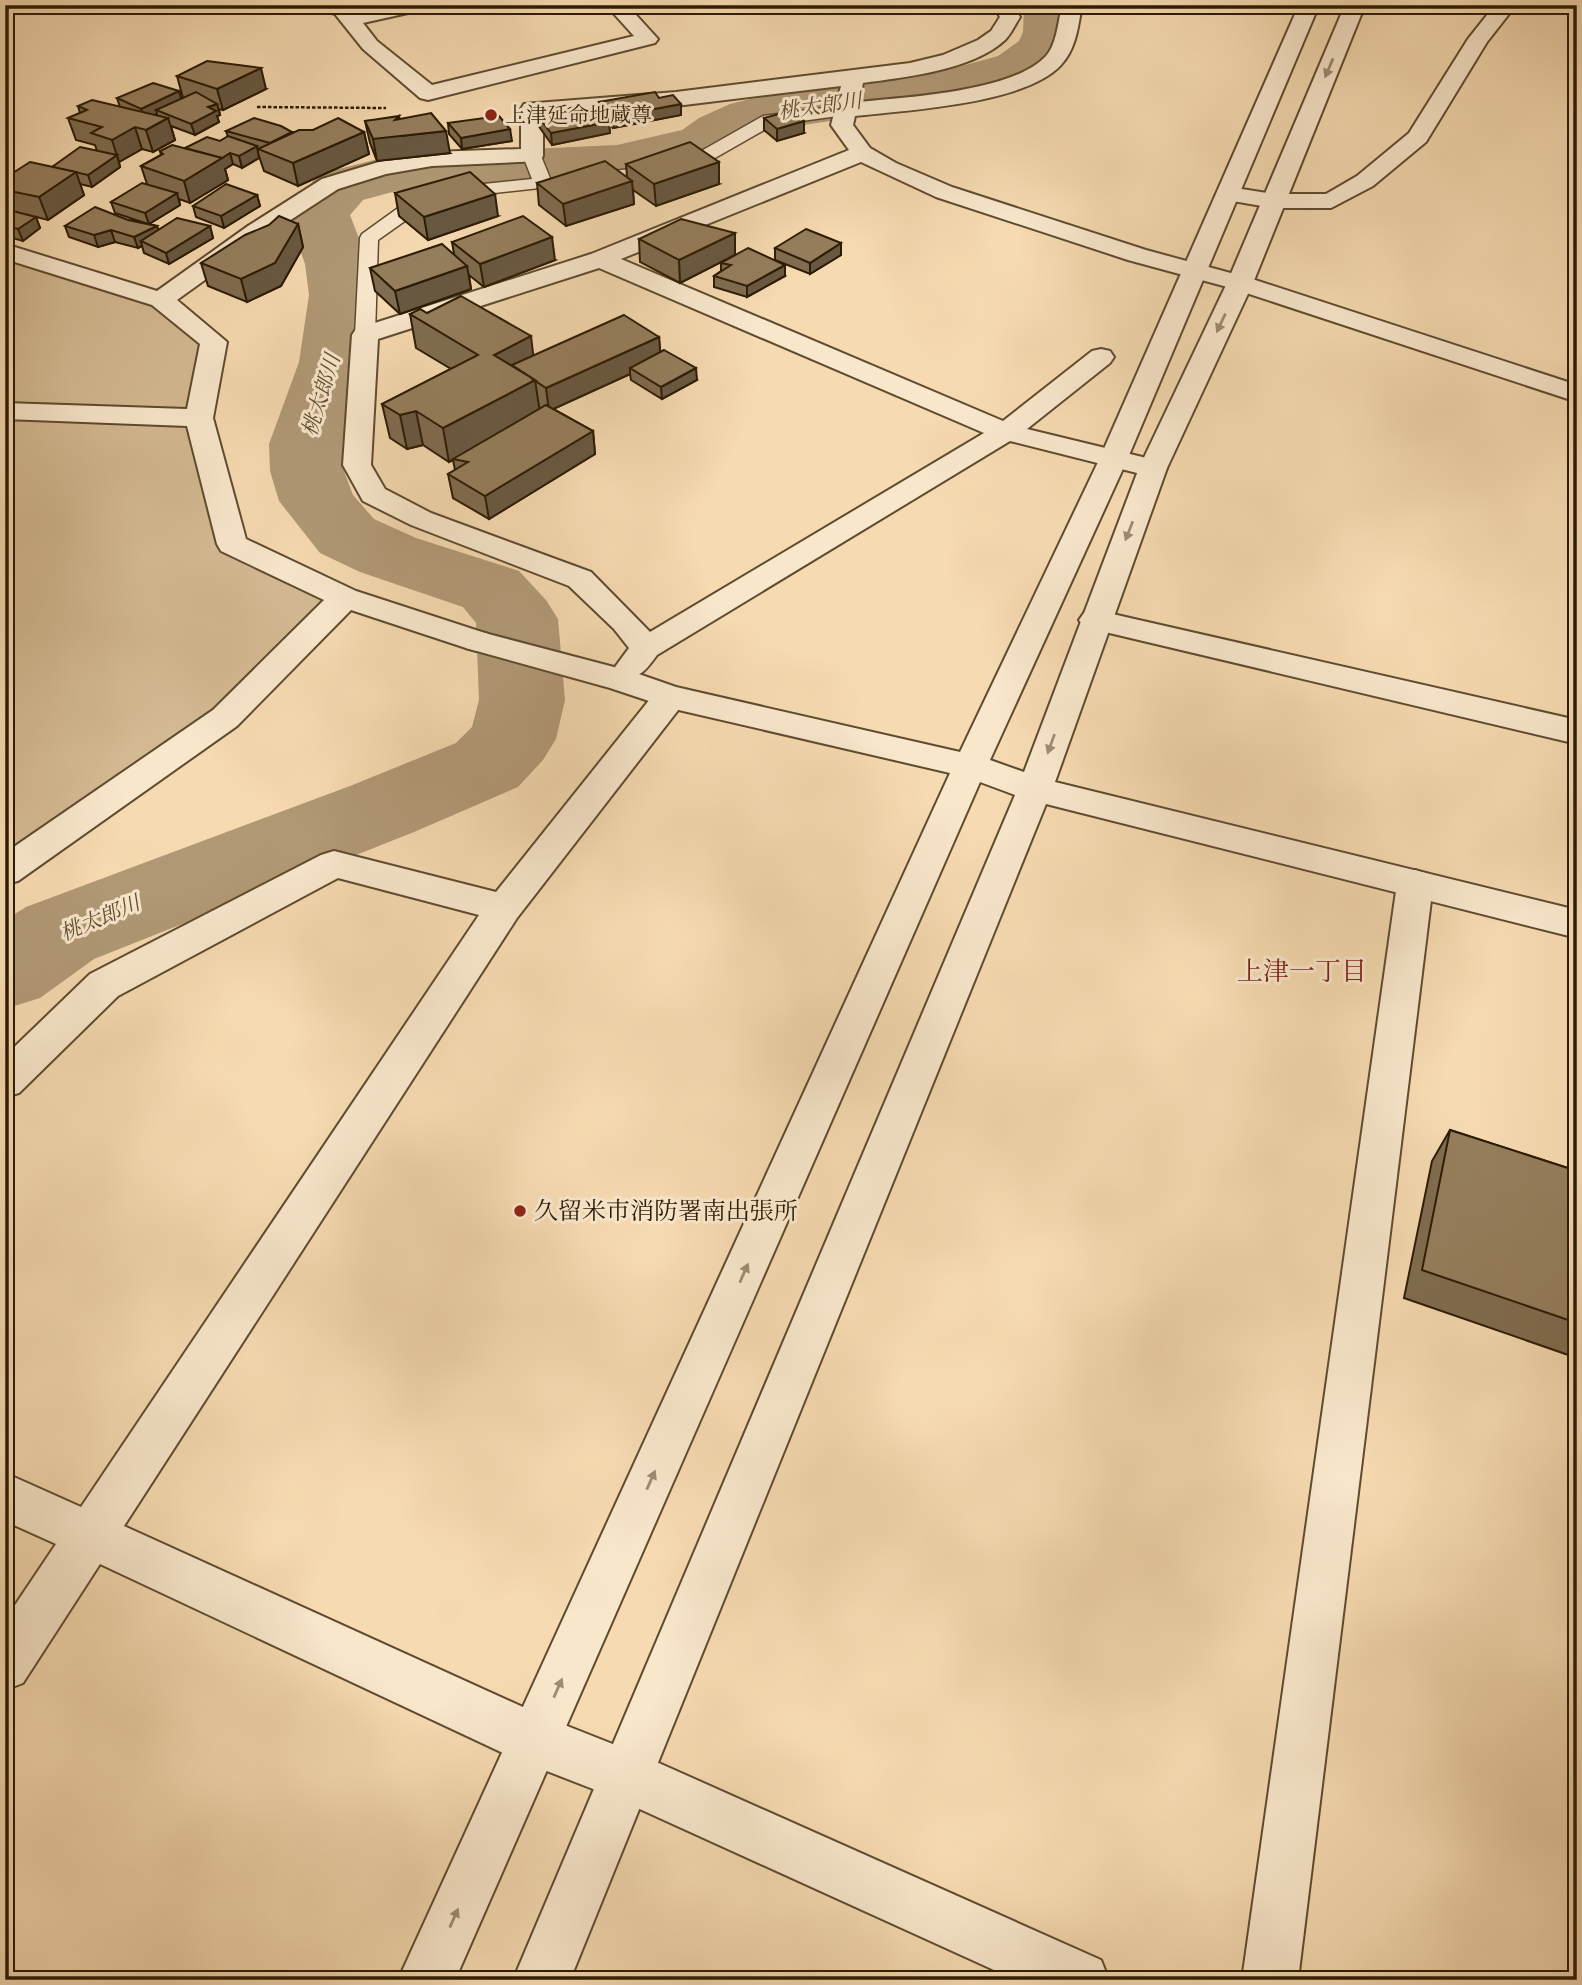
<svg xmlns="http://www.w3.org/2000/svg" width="1582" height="1985" font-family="'Old Standard TT','Noto Serif JP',serif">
	<rect width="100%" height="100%" fill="#f6dab1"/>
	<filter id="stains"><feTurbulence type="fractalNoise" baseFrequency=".00286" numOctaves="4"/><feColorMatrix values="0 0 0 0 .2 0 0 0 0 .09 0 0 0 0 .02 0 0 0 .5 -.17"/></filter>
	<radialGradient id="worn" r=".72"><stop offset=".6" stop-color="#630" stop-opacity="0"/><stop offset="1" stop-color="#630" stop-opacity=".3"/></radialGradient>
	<!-- green -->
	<polygon fill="#d4ba93" stroke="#806a4b" stroke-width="2" points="5,251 161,300 214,342 199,418 232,543 345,598 225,718 5,871"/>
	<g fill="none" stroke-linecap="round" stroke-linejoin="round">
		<!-- river -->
		<polygon fill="#b19976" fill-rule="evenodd" points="1024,5 1076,5 1077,32 1068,50 1060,62 1036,80 955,102 764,131 741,142 723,155 617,181 396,191 363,200 350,215 369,264 375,295 369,362 343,444 344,471 353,495 374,519 416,538 519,571 546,600 558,619 565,700 556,739 543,760 518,787 414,832 94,959 40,998 5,1009 5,920 26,907 350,786 456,743 472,727 479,700 476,623 463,607 360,572 320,553 279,501 270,471 269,444 299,362 309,295 305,264 287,213 319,174 394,155 617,145 682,130 699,118 730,104 750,99 951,69 998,56 1019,41 1023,32"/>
		<defs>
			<g id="service">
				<polygon points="846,105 852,106 855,110 852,114 773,125 715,158 657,176 585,184 576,179 585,174 649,167 703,150 763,116"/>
				<polygon points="532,151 541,156 552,183 549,187 467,196 419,211 378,240 375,335 372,339 358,339 355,335 360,238 362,234 405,203 465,186 532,179 523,156"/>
			</g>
			<g id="minor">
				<polygon points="318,5 348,5 355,13 390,5 429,5 426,9 363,23 377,41 432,85 634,36 606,5 627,5 658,39 655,43 428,100 420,98 363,49 335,14 321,9"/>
				<path d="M993,5H1013L1020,17C1015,25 1011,34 1005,40C973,70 906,77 863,83L859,102C906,97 1013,92 1046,56C1056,45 1058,24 1061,10L1058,5H1078L1081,10C1078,29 1075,50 1061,65C1025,104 908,110 855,116L853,125L870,148L896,163L952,187L1146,250L1249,278L1577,385V402L1231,288L1128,260L936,197L861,162L621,259L1003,421L1092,351L1101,349L1110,351L1114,357L1110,363L1027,429L1163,462L1167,468L1163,474L1153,477L1010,441L657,655C645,671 640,680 620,675L615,667L629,648L614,629L569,586L411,525L363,501L343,465L352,335L356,329L591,254L849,150L831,125L841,86L676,106L543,115V156L540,161L432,166L386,174L338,189L266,236L177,300L227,342L213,418L246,539L356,591L488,634L493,641L488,648L477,651L466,648L351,610L237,726L18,881L5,884V853L213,710L324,600L221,551L217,544L187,426L5,419V403L187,409L200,344L152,305L5,259V244L157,291L248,226L322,179L382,161L432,152L521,149V109L524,104L676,92L910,63L943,55L978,40L991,31L1000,17ZM599,268L984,433L650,632L591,572L431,513L385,489L371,465L378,339Z"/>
				<polygon points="1495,5 1516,5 1487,42 1426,142 1373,186 1331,208 1273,208 1221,199 1217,194 1221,189 1229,187 1273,194 1326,194 1357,176 1409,133 1468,39"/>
				<polygon points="1095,610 1577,720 1577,744 1084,627 1079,620 1084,613"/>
				<polygon points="670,686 682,689 686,697 682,705 517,918 124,1526 547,1718 643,1756 1101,1960 1109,1980 1016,1980 611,1796 516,1759 100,1564 23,1683 5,1690 5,1620 56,1544 5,1521 5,1473 81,1507 479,915 338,878 118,996 19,1093 5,1097 5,1056 90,974 321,855 334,851 496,892 658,689"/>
				<polygon points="1415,870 1428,874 1433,884 1298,1980 1242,1980 1397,884 1402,874"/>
			</g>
			<polygon id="tertiary" points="1299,5 1319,5 1127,460 990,760 1024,772 1139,468 1227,283 1345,5 1365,5 1253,283 1167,468 1055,782 1577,910 1577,938 1046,804 570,1980 513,1980 1015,795 980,782 455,1980 398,1980 950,773 670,708 610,688 466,648 461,641 466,634 477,631 633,672 676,687 960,752 1099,460"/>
		</defs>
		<!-- service casing -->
		<use href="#service" stroke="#5e4b2e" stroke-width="3"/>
		<!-- minor casing -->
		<use href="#minor" stroke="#5e4b2e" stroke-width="4"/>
		<!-- tertiary casing -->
		<use href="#tertiary" stroke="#5e4b2e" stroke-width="4"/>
		<!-- path -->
		<polyline stroke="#2c1b03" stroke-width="2.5" stroke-dasharray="3.5 2" stroke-linecap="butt" points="257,107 386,108"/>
		<!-- service -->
		<use href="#service" fill="#f9e7cc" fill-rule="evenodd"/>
		<!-- minor -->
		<use href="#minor" fill="#f9e7cc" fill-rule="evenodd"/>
		<!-- tertiary -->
		<use href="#tertiary" fill="#f9e7cc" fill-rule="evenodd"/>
	</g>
	<!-- wall -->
	<g fill="#806c50" stroke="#2c1b03" stroke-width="2">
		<polygon points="177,76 266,89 223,110 219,109 220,115 217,116 219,122 195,135 171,126 175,140 153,152 142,149 119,162 120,167 92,187 80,184 84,195 48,220 36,217 40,228 23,241 5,236 5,178 52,167 97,151 95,145 76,140 68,118 80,113 78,106 120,107 117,98 179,91 181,99 183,98"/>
		<polygon points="659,98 681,104 681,115 613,128 609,124 610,133 552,145 538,125 536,114 587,113 600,111 599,102"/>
		<polygon points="764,118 804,133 777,141 764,130"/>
		<polygon points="399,119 450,153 377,161 370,143 365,121"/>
		<polygon points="448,123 512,141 462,149 449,134"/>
		<polygon points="226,131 292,132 364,132 369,154 298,186 264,171 257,150 259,158 242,168 233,164 225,169 228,180 190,203 179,199 180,205 149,224 157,226 158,230 210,226 213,238 169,264 144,253 142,246 138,248 115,242 98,247 69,237 65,226 128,220 148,224 115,213 111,202 147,184 141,166 161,155 160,151 185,148 220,141 228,137"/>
		<polygon points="626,164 719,184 656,206 633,190 634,204 566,226 539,205 537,183 627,177"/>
		<polygon points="395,193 498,216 428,240 399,216"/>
		<polygon points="257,195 260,206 224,228 196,217 193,206"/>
		<polygon points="298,224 303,247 281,286 247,302 208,286 201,263"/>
		<polygon points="639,239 735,255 785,276 747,297 714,287 714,276 721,271 721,263 727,259 680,283 640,262"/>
		<polygon points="452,242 555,260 484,287 469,275 471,289 400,314 375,291 370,268 454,254"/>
		<polygon points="841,243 841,255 810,274 775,260 775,248"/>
		<polygon points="427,313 533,356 659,337 660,353 697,380 662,399 631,380 630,374 553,409 593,431 595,454 489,519 453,498 448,474 455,470 453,460 449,462 423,445 407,449 390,438 382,404 451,369 416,348 410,314"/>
		<polygon points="1450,1130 1577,1171 1577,1358 1404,1298 1432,1161"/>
	</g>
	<!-- shaded-wall -->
	<g fill="#685841" stroke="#2c1b03" stroke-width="2">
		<polygon points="261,68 266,89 223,110 217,89"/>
		<polygon points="179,91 182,102 156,110 157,114 145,120 141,109"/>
		<polygon points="217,104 220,115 217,116 219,122 195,135 191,124 208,107"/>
		<polygon points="681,104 681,115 613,128 612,117"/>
		<polygon points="399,116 402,136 446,131 450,153 377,161 373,139"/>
		<polygon points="168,118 175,140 153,152 146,130"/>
		<polygon points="804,121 804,133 777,141 777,129"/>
		<polygon points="609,122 610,133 552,145 551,133"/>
		<polygon points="135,127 142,149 119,162 112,140"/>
		<polygon points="510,129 512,141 462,149 461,138"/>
		<polygon points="364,132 369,154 298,186 293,163"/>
		<polygon points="257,146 259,158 242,168 239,156"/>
		<polygon points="230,153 233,164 225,169 228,180 190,203 184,181"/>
		<polygon points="117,155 120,167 92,187 88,175"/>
		<polygon points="719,162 719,184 656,206 654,184"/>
		<polygon points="76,172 84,195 48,220 39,197"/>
		<polygon points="632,181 634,204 566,226 563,204"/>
		<polygon points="177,193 180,205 149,224 145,213"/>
		<polygon points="495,194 498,216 428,240 424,217"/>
		<polygon points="257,195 260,206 224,228 221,216"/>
		<polygon points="36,217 40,228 23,241 18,229"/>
		<polygon points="298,224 303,247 281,286 247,302 241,279"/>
		<polygon points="157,226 161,237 141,241 142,246 138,248 134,237"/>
		<polygon points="210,226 213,238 169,264 166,253"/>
		<polygon points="111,230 115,242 98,247 94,235"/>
		<polygon points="735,233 735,255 680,283 679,260"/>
		<polygon points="552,237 555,260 484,287 480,264"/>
		<polygon points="841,243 841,255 810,274 810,263"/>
		<polygon points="785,265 785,276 747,297 747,286"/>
		<polygon points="467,266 471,289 400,314 395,291"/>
		<polygon points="531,336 535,370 514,381 494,355"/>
		<polygon points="659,337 661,360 630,368 630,374 549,411 546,388"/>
		<polygon points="696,368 697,380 662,399 661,387"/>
		<polygon points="535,380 540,413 449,462 443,428"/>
		<polygon points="416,411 423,445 407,449 400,415"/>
		<polygon points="593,431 595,454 489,519 485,496"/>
	</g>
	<!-- building -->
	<g fill="#957e5d" stroke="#2c1b03" stroke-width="2">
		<polygon points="207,61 261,68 217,89 177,76"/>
		<polygon points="153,83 179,91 141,109 117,98"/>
		<polygon points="196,92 217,104 208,107 216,111 191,124 156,110"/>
		<polygon points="655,92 659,98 673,95 681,104 612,117 599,102"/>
		<polygon points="92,100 168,118 146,130 135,127 112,140 91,133 102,127 68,118 87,110 78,106"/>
		<polygon points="581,106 587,113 600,111 609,122 551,133 536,114"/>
		<polygon points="790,111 804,121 777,129 764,118"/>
		<polygon points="431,113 446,131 373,139 365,121 399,116 395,120"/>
		<polygon points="499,116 510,129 461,138 448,123"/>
		<polygon points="254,118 281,126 292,132 270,143 226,131"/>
		<polygon points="338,118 364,132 293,163 258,149 299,130 313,130"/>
		<polygon points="228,136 257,146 239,156 230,153 222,158 185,148 207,137 220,141"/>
		<polygon points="690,142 719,162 654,184 626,164"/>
		<polygon points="172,145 222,158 184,181 141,166 163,154 160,151"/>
		<polygon points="80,147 117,155 88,175 52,167"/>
		<polygon points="605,161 632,181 563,204 537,183"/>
		<polygon points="30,162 76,172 39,197 5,190 5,178"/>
		<polygon points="470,172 495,194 424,217 395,193"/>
		<polygon points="142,183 177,193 145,213 111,202"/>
		<polygon points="226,184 257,195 221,216 193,206"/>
		<polygon points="95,207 128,220 157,226 134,237 111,230 94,235 65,226"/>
		<polygon points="5,209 36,217 18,229 5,226"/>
		<polygon points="279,216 298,224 275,263 241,279 201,263 245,235 269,225"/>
		<polygon points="523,216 552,237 480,264 452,242"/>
		<polygon points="177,218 210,226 166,253 141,241"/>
		<polygon points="681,219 735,233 679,260 639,239"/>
		<polygon points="806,229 841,243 810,263 775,248"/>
		<polygon points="442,244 467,266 395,291 370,268"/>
		<polygon points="748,248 785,265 747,286 714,276 731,265 721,263"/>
		<polygon points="461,296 531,336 494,355 535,380 443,428 416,411 400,415 382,404 478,355 410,314 420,309 427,313"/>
		<polygon points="624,315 659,337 546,388 534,380 535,380 512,365"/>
		<polygon points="664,350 696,368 661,387 630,368"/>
		<polygon points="546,405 593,431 485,496 448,474 468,462 453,459"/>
		<polygon points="1450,1130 1577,1171 1577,1323 1422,1270"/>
	</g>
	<!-- one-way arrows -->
	<defs><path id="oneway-solid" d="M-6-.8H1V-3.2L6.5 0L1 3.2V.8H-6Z" transform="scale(1.75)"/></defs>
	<g fill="#9d8b72">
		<use href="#oneway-solid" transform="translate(1329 68) rotate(113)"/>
		<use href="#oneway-solid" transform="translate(1221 323) rotate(115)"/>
		<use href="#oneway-solid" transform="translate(1129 531) rotate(111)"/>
		<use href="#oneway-solid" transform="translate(1051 744) rotate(110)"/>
		<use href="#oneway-solid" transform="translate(744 1273) rotate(-66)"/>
		<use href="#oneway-solid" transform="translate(651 1480) rotate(-66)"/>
		<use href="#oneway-solid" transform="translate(558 1688) rotate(-66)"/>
		<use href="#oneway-solid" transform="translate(454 1918) rotate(-66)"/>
	</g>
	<!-- markers -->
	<g fill="#8f2418" stroke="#f9e7cc" stroke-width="2.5">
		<circle cx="491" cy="115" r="7"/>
		<circle cx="520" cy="1211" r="7"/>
	</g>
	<g text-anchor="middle" stroke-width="6" stroke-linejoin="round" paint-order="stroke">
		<!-- far-water labels -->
		<g font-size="21" font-style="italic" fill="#614d31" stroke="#f9e7cc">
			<text transform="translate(820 106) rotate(-8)" y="7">桃太郎川</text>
			<text transform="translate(321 395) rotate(-73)" y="7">桃太郎川</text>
			<text transform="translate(100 918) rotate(-23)" y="7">桃太郎川</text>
		</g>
		<!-- far-poi labels -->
		<g font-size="21" fill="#2c1b03" stroke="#f9e7cc" text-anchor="start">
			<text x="505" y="122">上津延命地蔵尊</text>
		</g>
		<!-- poi labels -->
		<g font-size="24" fill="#2c1b03" stroke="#f9e7cc" text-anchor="start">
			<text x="534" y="1219">久留米市消防署南出張所</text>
		</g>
		<!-- neighbourhood labels -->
		<g font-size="26" fill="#7a1f14" stroke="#f9e7cc">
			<text x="1302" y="980">上津一丁目</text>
		</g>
	</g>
	<!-- margin -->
	<rect width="1582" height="1985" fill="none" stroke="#f6dab1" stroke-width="28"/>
	<rect x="7" y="7" width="1568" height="1971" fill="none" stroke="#2c1b03" stroke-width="3.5"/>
	<rect x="14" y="14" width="1554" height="1957" fill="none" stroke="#2c1b03" stroke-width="2"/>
	<rect width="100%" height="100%" filter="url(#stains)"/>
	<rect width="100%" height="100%" fill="url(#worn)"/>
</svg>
